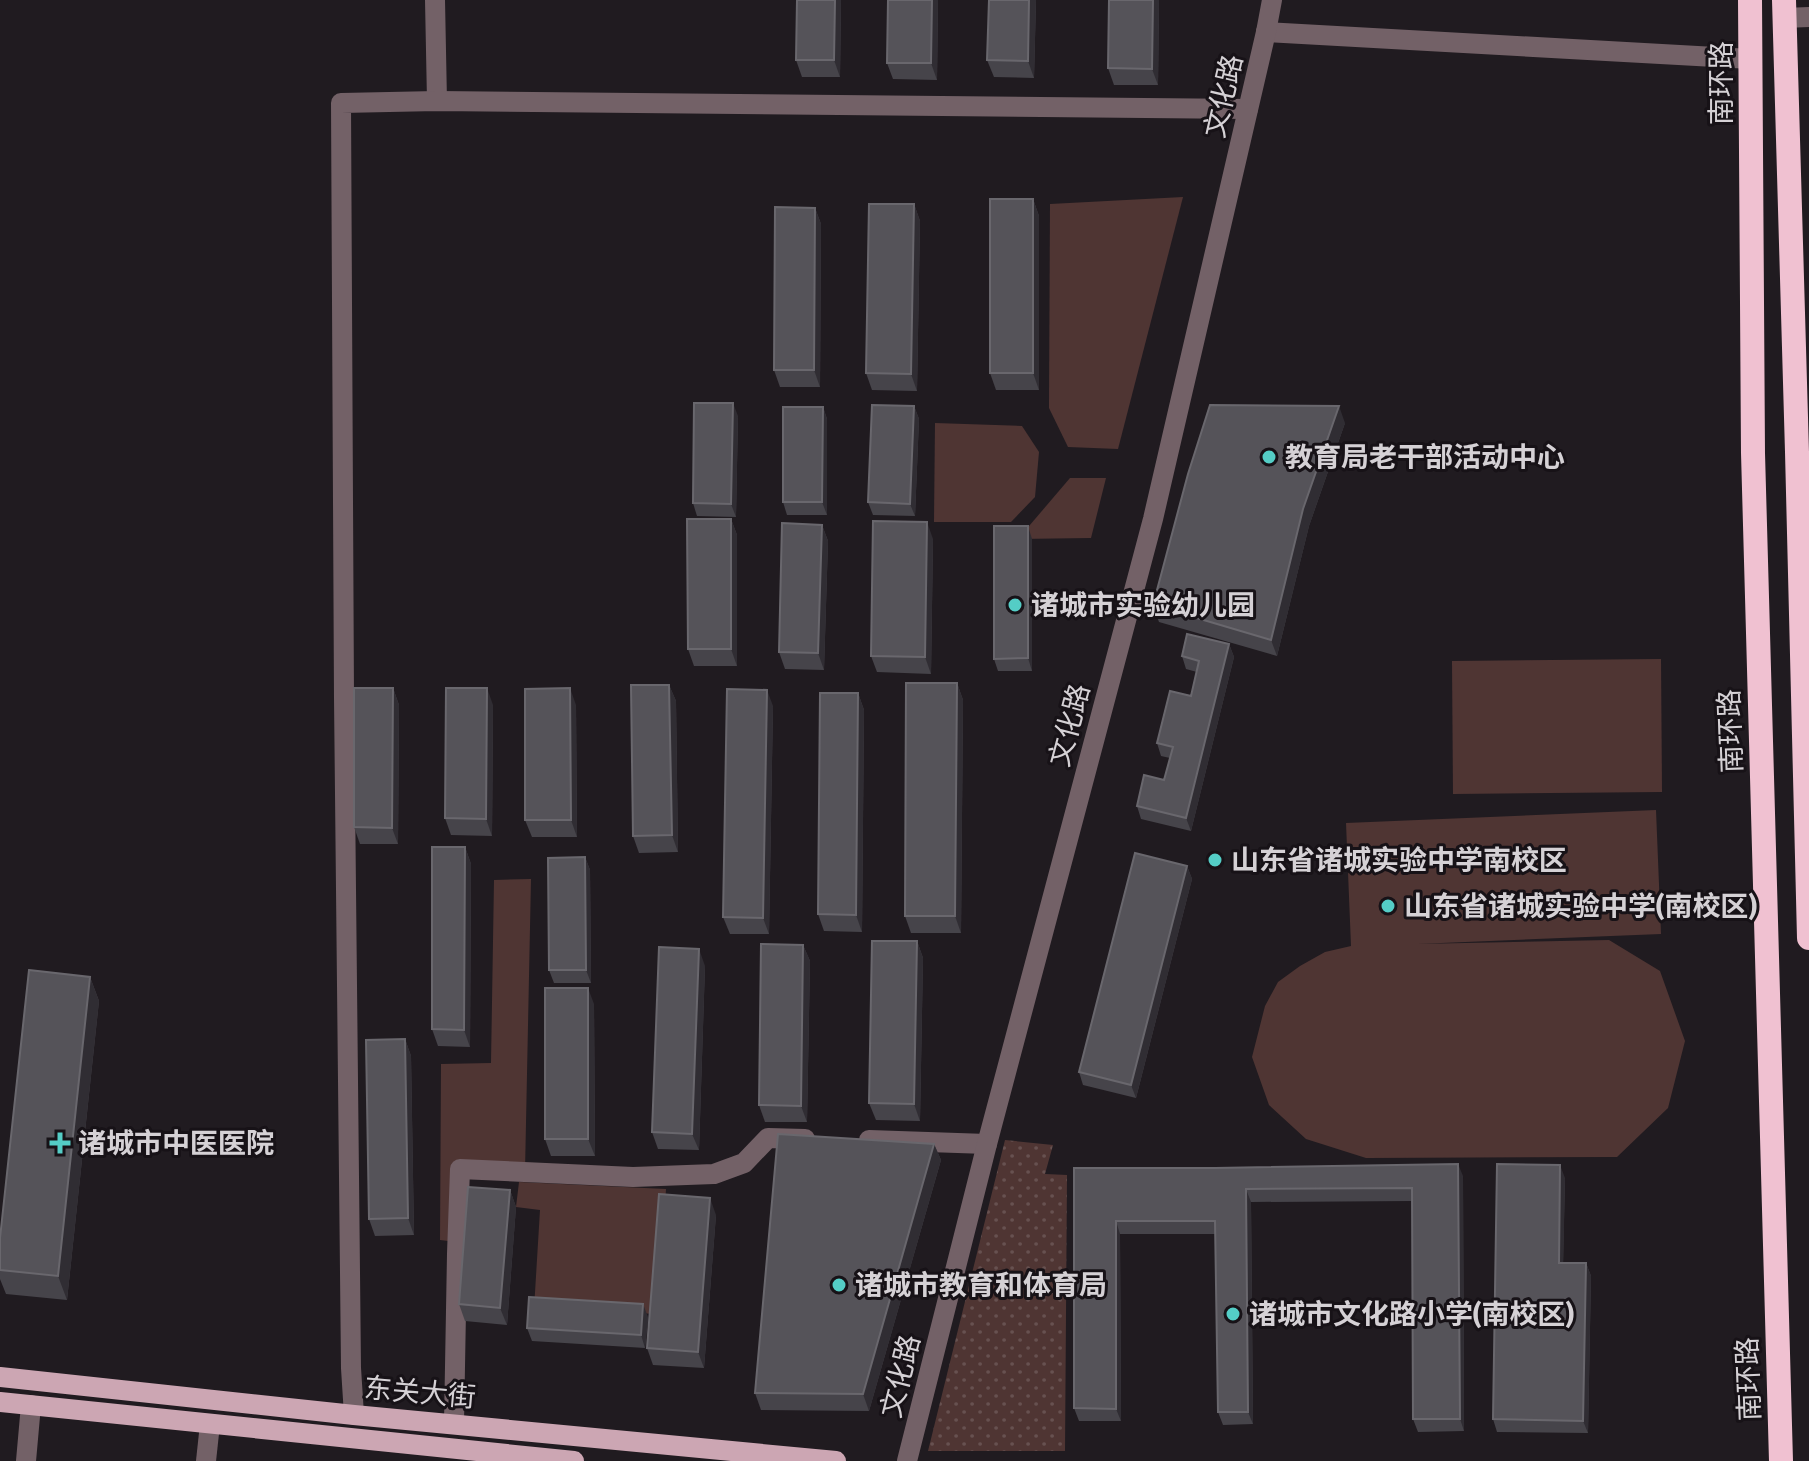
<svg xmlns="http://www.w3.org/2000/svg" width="1809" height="1461" font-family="'Fira Sans Condensed','Noto Sans SC',sans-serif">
	<defs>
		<pattern id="park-dots" width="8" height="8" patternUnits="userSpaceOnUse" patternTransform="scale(2)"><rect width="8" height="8" fill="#4f3533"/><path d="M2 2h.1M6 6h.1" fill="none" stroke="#675150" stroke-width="1.8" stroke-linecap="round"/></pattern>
	</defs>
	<rect width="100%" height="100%" fill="#201b20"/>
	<!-- green -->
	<g fill="#4f3533">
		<polygon points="1183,197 1118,449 1068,447 1049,408 1050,204"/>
		<polygon points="935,423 1022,426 1039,452 1035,497 1011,522 934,522"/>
		<polygon points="1070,478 1106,478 1091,538 1018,539"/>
		<polygon points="1661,659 1662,792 1453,794 1452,661"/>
		<polygon points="1656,810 1661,934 1417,944 1609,940 1660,971 1685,1041 1668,1108 1617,1157 1366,1158 1306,1139 1269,1105 1252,1057 1265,1006 1278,982 1300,966 1325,952 1351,946 1346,823"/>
		<polygon points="531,879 525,1172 461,1169 457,1242 440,1240 441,1064 491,1063 494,880"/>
		<polygon points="519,1182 666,1189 658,1314 534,1309 540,1210 516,1207"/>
	</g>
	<!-- park -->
	<polygon fill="url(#park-dots)" points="1005,1140 1053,1145 1045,1174 1067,1175 1065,1451 928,1451"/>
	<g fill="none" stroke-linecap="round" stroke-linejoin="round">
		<!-- minor -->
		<g stroke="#736167" stroke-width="20">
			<polyline points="435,0 437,101"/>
			<polyline points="1784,18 1809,17"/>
			<polyline points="1266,32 1751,59"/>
			<polyline points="869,1140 987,1144"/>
			<polyline points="354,1415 351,1368 344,698 341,103 437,101 1248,109"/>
			<polyline points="454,1423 457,1254 460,1169 633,1177 714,1174 744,1163 768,1138 805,1139"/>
			<polyline points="26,1461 31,1405"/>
			<polyline points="206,1461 210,1424"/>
			<polyline points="907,1461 987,1144 1153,519 1266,32 1272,0"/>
		</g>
		<!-- major -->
		<g stroke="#cca6b3" stroke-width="20">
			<polyline points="0,1377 354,1415 836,1461"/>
			<polyline points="0,1402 574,1461"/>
		</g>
		<!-- highway -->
		<g stroke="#f0c1d1" stroke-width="24">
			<polyline points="1750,0 1753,453 1781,1461"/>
			<polyline points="1784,0 1797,452 1809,938"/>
		</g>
	</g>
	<!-- wall -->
	<g fill="#46444a">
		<polygon points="797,0 841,0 840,77 802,77 796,60"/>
		<polygon points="888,0 938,0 937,80 893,79 887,63"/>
		<polygon points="989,0 1036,0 1034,78 994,77 987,60"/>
		<polygon points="1109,0 1159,0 1158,85 1114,85 1108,68"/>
		<polygon points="1033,199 1039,216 1039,390 996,390 990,373"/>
		<polygon points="914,204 920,221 917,391 872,390 866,373"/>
		<polygon points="815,208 821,224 820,387 780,387 774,370"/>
		<polygon points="914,406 919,419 915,516 873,515 868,502"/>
		<polygon points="823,407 827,419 827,515 787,515 783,502"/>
		<polygon points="738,416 736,517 697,516 693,503"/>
		<polygon points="1345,423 1309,526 1277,656 1159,622 1153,605"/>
		<polygon points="731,519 737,535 737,666 694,666 688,649"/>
		<polygon points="822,525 828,541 824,670 785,669 779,652"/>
		<polygon points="933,539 931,674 877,672 871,656"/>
		<polygon points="1032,539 1032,671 998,671 994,659"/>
		<polygon points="1229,644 1234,657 1191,831 1141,819 1137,806 1164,780 1170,758 1161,756 1157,743 1191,696 1197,672 1186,669 1182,656"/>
		<polygon points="957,683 963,700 961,933 911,933 905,916"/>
		<polygon points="669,685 676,701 678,852 639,853 633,836"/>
		<polygon points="393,688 399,705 398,844 360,844 354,827"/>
		<polygon points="858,693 864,710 862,932 824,931 818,914"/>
		<polygon points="493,705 492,836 451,835 445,818"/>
		<polygon points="576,705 577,837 532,837 525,820"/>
		<polygon points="773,706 769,934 730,934 723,917"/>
		<polygon points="465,847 471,864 470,1047 438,1046 432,1029"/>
		<polygon points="585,857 590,870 591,983 554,983 549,970"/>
		<polygon points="1187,866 1192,879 1136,1098 1083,1085 1079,1072"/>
		<polygon points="917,941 923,958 920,1121 876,1120 869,1103"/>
		<polygon points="803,945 810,961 807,1122 765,1122 759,1105"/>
		<polygon points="705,966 699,1150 658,1149 652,1132"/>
		<polygon points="90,977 99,1001 67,1300 6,1294 0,1279 0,1238"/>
		<polygon points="594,1004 595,1156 551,1156 545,1139"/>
		<polygon points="405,1039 411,1056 414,1235 375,1236 369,1219"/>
		<polygon points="934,1144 941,1160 869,1411 761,1410 755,1393"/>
		<polygon points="1074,1168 1463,1176 1464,1431 1418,1432 1413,1419 1412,1201 1251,1202 1253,1424 1223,1425 1218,1412 1216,1234 1120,1234 1121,1421 1079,1421 1074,1408"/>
		<polygon points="1565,1178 1563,1263 1586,1263 1591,1276 1588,1433 1497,1432 1493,1419"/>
		<polygon points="510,1190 516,1207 507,1325 465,1321 459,1304"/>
		<polygon points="716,1215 704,1368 653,1365 647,1348"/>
		<polygon points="648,1317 645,1348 532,1341 527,1328"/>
	</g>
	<!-- shaded-wall -->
	<g fill="#302d33">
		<polygon points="835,0 841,0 840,77 834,60"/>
		<polygon points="932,0 938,0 937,80 931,63"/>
		<polygon points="1029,0 1036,0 1034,78 1028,61"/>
		<polygon points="1153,0 1159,0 1158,85 1152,69"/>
		<polygon points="1033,199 1039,216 1039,390 1033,373"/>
		<polygon points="914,204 920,221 917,391 911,374"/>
		<polygon points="815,208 821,224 820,387 814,370"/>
		<polygon points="733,403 738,416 736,517 731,504"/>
		<polygon points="914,406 919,419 915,516 910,504"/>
		<polygon points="1339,406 1345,423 1309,526 1277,656 1271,640 1303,509"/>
		<polygon points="823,407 827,419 827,515 822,502"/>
		<polygon points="731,519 737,535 737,666 731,649"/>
		<polygon points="927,522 933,539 931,674 925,657"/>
		<polygon points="822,525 828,541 824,670 818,653"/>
		<polygon points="1028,526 1032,539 1032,671 1028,658"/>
		<polygon points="1229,644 1234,657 1191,831 1186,818"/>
		<polygon points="957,683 963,700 961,933 955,916"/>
		<polygon points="669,685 676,701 678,852 672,835"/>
		<polygon points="393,688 399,705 398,844 392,828"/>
		<polygon points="487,688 493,705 492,836 486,819"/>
		<polygon points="570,688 576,705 577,837 571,820"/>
		<polygon points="767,690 773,706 769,934 763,918"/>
		<polygon points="858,693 864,710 862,932 856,915"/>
		<polygon points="465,847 471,864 470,1047 464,1030"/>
		<polygon points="585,857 590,870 591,983 586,970"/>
		<polygon points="1187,866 1192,879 1136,1098 1131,1085"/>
		<polygon points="917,941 923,958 920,1121 914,1104"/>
		<polygon points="803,945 810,961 807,1122 801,1106"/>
		<polygon points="699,949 705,966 699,1150 692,1134"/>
		<polygon points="90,977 99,1001 67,1300 58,1276"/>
		<polygon points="588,988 594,1004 595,1156 588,1139"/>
		<polygon points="405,1039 411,1056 414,1235 408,1218"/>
		<polygon points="934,1144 941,1160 869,1411 863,1394"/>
		<polygon points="1458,1164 1463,1176 1464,1431 1460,1419"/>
		<polygon points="1560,1165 1565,1178 1563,1275 1559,1263"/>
		<polygon points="1246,1189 1251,1202 1253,1424 1248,1412"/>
		<polygon points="510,1190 516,1207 507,1325 500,1308"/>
		<polygon points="710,1198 716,1215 704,1368 698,1352"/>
		<polygon points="1116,1221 1120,1234 1121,1421 1116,1409"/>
		<polygon points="1586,1263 1591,1276 1588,1433 1583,1421"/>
		<polygon points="643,1304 648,1317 645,1348 641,1335"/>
	</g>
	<!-- building -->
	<g fill="#555359" stroke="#69676d" stroke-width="2">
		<polygon points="797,0 835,0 834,60 796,60"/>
		<polygon points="888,0 932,0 931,63 887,63"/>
		<polygon points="989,0 1029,0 1028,61 987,60"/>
		<polygon points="1109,0 1153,0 1152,69 1108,68"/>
		<rect x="990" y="199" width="43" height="174"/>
		<polygon points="869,204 914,204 911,374 866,373"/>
		<polygon points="775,207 815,208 814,370 774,370"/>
		<polygon points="694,403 733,403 731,504 693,503"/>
		<polygon points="872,405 914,406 910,504 868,502"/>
		<polygon points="1210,405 1339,406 1303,509 1271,640 1153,605 1188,474"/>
		<polygon points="783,407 823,407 822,502 783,502"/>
		<polygon points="687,519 731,519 731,649 688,649"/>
		<polygon points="873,521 927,522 925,657 871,656"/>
		<polygon points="782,523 822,525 818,653 779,652"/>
		<polygon points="994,526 1028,526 1028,658 994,659"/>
		<polygon points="1187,634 1229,644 1186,818 1137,806 1144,775 1164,780 1173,747 1157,743 1170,691 1191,696 1199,661 1182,656"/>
		<polygon points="906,683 957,683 955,916 905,916"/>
		<polygon points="631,685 669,685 672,835 633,836"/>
		<polygon points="354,688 393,688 392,828 354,827"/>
		<polygon points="446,688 487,688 486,819 445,818"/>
		<polygon points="570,688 571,820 525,820 525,689"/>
		<polygon points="727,689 767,690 763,918 723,917"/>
		<polygon points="820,693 858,693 856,915 818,914"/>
		<polygon points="432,847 465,847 464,1030 432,1029"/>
		<polygon points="1135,853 1187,866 1131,1085 1079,1072"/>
		<polygon points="585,857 586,970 549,970 548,858"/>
		<polygon points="872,941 917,941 914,1104 869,1103"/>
		<polygon points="761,944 803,945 801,1106 759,1105"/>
		<polygon points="659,947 699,949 692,1134 652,1132"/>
		<polygon points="29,970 90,977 58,1276 0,1270 0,1238"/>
		<rect x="545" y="988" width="43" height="151"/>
		<polygon points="405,1039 408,1218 369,1219 366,1040"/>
		<polygon points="778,1134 934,1144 863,1394 755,1393"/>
		<polygon points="1458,1164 1460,1419 1413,1419 1412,1188 1246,1189 1248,1412 1218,1412 1215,1221 1116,1221 1116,1409 1074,1408 1074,1168 1215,1168"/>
		<polygon points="1497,1164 1560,1165 1559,1263 1586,1263 1583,1421 1493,1419"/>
		<polygon points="468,1187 510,1190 500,1308 459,1304"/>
		<polygon points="659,1194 710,1198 698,1352 647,1348"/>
		<polygon points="529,1297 643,1304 641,1335 527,1328"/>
	</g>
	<!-- markers -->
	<g fill="#54cdc6" stroke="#171217" stroke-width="3">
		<circle cx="1269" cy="457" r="8"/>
		<circle cx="1015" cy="605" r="8"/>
		<circle cx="1215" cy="860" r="8"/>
		<circle cx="1388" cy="906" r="8"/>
		<path d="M56 1131h8v8h8v8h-8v8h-8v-8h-8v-8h8z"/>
		<circle cx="839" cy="1285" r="8"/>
		<circle cx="1233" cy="1314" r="8"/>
	</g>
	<g text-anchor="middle" stroke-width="6" stroke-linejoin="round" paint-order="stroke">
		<!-- street labels -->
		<g font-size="28" fill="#d5d1d5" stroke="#171217">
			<text transform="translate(1721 83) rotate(-90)" y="10">南环路</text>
			<text transform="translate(1223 96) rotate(-77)" y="10">文化路</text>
			<text transform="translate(1069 725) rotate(-75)" y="10">文化路</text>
			<text transform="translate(1730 731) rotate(-92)" y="10">南环路</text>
			<text transform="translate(900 1376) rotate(-76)" y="10">文化路</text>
			<text transform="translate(1748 1379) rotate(-92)" y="10">南环路</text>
			<text transform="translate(420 1392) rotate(5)" y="10">东关大街</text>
		</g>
		<!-- poi labels -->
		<g font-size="28" font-weight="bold" fill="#d5d1d5" stroke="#171217" text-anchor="start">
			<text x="1285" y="467">教育局老干部活动中心</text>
			<text x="1031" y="615">诸城市实验幼儿园</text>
			<text x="1231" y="870">山东省诸城实验中学南校区</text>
			<text x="1404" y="916">山东省诸城实验中学(南校区)</text>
			<text x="78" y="1153">诸城市中医医院</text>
			<text x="855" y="1295">诸城市教育和体育局</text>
			<text x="1249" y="1324">诸城市文化路小学(南校区)</text>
		</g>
	</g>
</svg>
